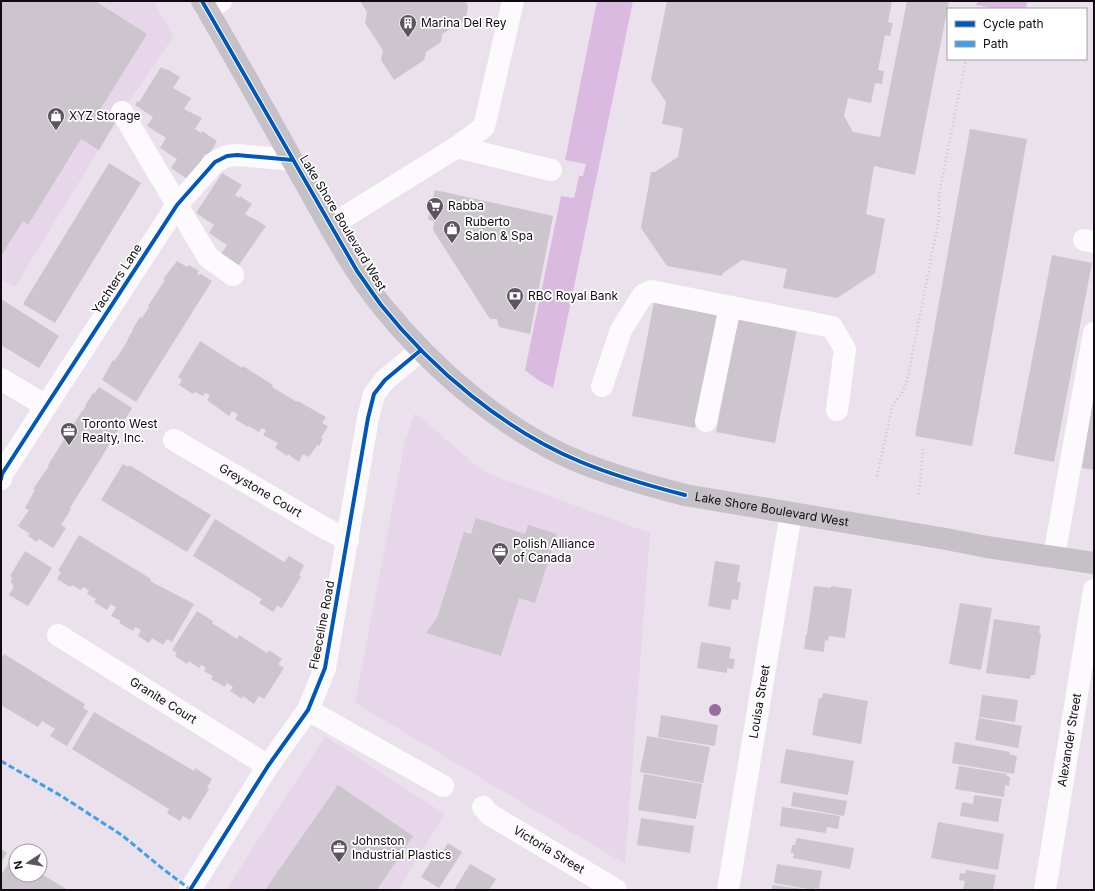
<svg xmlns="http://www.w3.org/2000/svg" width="1095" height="891" font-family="Inter,sans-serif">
	<rect width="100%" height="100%" fill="#eae1ec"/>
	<!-- built -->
	<g fill="#e7d6ea">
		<polygon points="1,1 154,1 173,37 115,123 15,287 1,279"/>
		<polygon points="415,413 484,472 650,533 625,864 355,703 405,441"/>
		<polygon points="325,736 445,814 398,890 226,890"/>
	</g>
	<!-- green -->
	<g fill="#dbbae1">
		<polygon points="597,1 633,1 553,388 538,380 525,370 561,196 574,198 579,176 583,176 586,164 565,160"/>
		<polygon points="978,1 1027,1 1026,9 998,9 977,5"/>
	</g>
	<!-- building -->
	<g fill="#ccc5cd">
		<polygon points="1,1 95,1 147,34 98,113 115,123 99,150 81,139 28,225 23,221 1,256"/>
		<polygon points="360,1 465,1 468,6 466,19 442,34 441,42 426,52 424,60 394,80 381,60 383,50 365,23 367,12"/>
		<polygon points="667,1 892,1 888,22 893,23 890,36 885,35 878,70 884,71 882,84 875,83 871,103 848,98 844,116 853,132 880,137 907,1 949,1 915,175 874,166 866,214 885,219 875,273 837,298 783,288 787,269 742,260 723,273 722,276 667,266 641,228 651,172 655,172 678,157 683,128 662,124 666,102 651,80"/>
		<polygon points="161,67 166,70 167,69 180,77 173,88 191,98 184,109 202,118 195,129 201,133 202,131 217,141 208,156 205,154 189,180 171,168 177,159 160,148 166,138 147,126 153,117 135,105 137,101 139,102"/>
		<polygon points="970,129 1027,139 972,446 915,436"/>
		<polygon points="109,163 141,183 55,323 23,304"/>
		<polygon points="222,173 242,185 235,195 239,198 240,196 252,204 245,214 251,218 251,217 266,226 239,265 221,254 227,245 209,233 214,225 196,213"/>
		<polygon points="435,190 553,216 530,334 499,327 497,319 490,319 433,230 434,222 428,219"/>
		<polygon points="1052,255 1092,263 1054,462 1014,454"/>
		<polygon points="177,261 187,267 189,265 199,271 197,274 200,275 201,274 212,281 136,402 102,380 113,360 114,361 120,353 128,340 127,340 133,330 132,330 140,317 142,318 149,307 148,306 165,280 163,279"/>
		<polygon points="1,299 59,336 39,368 1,345"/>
		<polygon points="654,302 717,315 695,428 632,416"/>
		<polygon points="738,318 797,329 775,443 716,432"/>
		<polygon points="200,341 242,368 243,366 273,385 272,387 297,402 298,401 326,417 322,423 328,426 321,438 323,439 319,446 317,445 309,457 303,454 299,462 288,454 287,456 275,448 278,443 263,435 266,430 262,428 259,432 249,426 248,427 235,419 238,414 232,411 229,416 207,400 210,395 205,393 203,396 195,392 193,394 179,385 182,380 178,377"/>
		<polygon points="99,387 132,408 70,508 71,509 61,525 66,528 53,548 39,539 37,542 28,536 30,534 18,526 29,510 25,508 35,490 33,489 49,466 48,465 82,411 83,411 86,406 85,406 93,393 94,394"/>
		<polygon points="1093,399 1094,399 1094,470 1082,468"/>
		<polygon points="123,464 128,467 129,465 211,515 187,552 101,500"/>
		<polygon points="476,518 525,534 528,525 557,534 535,603 519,598 501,656 426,633 437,618 464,532 471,534"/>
		<polygon points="215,519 284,562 289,556 304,565 299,575 301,577 282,608 277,606 273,612 259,603 262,599 193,556"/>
		<polygon points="79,535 151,579 150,581 194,604 172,642 167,639 163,645 152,638 149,643 138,636 141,630 135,627 133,631 119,623 121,621 111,616 116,608 111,604 107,610 94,602 96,599 87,594 89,590 83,587 81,590 72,585 70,587 57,579 61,572 58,571"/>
		<polygon points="25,551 52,568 28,606 9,595 14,587 11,582 12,578 10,576"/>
		<polygon points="715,561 740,565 737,582 741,582 738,600 732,599 730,610 708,606"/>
		<polygon points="814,586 831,588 831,586 852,589 845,638 829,636 828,641 825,640 824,652 804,649 806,634 807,634"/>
		<polygon points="960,603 992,608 981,670 949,664"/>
		<polygon points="197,611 213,621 212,623 237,639 239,635 267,653 269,650 282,659 278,664 284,668 264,699 259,696 254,704 243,696 242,699 230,691 233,687 227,683 225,687 211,679 213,676 204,671 206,668 201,665 199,668 189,661 187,664 175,656 177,653 172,650"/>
		<polygon points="994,619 1040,626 1039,633 1041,634 1035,675 1031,675 1030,679 986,673"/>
		<polygon points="701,642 731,647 729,658 735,659 733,669 727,668 727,673 697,668"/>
		<polygon points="4,654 85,704 83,708 88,711 67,746 50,736 55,729 42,721 38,727 1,705 1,659"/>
		<polygon points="823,693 868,701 861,744 812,735 819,698 822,698"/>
		<polygon points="982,695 1018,700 1015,722 979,717"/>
		<polygon points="94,712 194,771 195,768 212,779 207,788 209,789 190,820 183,816 180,821 167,813 169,809 72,749"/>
		<polygon points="661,715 718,725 715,746 658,737"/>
		<polygon points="979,718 1022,726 1018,748 975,740"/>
		<polygon points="647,736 710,747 703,783 640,772"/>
		<polygon points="955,742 1010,752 1009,754 1017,756 1014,774 952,763"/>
		<polygon points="786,749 854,761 848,795 780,783"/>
		<polygon points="959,766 1007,774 1006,776 1010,777 1009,786 1005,785 1004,797 955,789"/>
		<polygon points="644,774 702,784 696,819 638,810"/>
		<polygon points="338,785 413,836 377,890 265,890"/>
		<polygon points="793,792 847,801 844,816 791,806"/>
		<polygon points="974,795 1002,799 998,822 960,816 962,802 973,804"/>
		<polygon points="782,807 840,816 838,829 827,827 826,833 780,826"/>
		<polygon points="641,818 694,826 690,853 637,845"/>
		<polygon points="938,822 1004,834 998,870 931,858"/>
		<polygon points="797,838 854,848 850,869 793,858 794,853 791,853 792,845 795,845"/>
		<polygon points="448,843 462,852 439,888 421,877 433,858 437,860"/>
		<polygon points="1,849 7,853 1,863"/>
		<polygon points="13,856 16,858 16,875 40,875 40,873 68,890 1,890 1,875"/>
		<polygon points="470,864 496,879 489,890 454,890"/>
		<polygon points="777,864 822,871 819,889 815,888 814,890 774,883"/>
		<polygon points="966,870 996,875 993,890 963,890 965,881 959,880 960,873 965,874"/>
		<polygon points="772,885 802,889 802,890 772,890"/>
	</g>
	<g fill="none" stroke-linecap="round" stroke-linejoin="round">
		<!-- path -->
		<g stroke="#c8c5c8" stroke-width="2.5" stroke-dasharray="1 3" stroke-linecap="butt">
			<polyline points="976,9 978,1"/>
			<polyline points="532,374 551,284 580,210 601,103 610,1"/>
			<polyline points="877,476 893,404 902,393 907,381 939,219 939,194 966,59"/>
			<polyline points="919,494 923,448"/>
		</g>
		<!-- minor -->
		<g stroke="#fcfafc" stroke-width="22">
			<polyline points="206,9 221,1"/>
			<polyline points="122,112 208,257 233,275"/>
			<polyline points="457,147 551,170"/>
			<polyline points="330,226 457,147 484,127 513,1"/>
			<polyline points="1084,240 1094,242"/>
			<polyline points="1,379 46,406"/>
			<polyline points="602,386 621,330 643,295 651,291 832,327 845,349 837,410"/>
			<polyline points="706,421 730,307"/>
			<path id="s1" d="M174,440L321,526L348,540"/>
			<polyline points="1,479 2,474 46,406 177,205 215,162 227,156 237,155 293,160"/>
			<polyline points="1054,556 1094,333"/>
			<path id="s2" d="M58,635L268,766"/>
			<polyline points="308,710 443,786"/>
			<path id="s3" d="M483,807L489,814L616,890"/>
			<polyline points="190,890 268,766 308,710 325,668 368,418 374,394 385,380 421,350"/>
			<path id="s4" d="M728,890L791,513"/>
			<path id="s5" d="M1045,890L1094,590"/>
		</g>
		<!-- major -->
		<path stroke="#c6c1c7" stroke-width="22" id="s6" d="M202,1C238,62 272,124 307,186C330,227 352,269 382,306C434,370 504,431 582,463C615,476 650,486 685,495L946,539L987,547L1094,563"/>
		<!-- tram -->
		<g stroke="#c3c1c3" stroke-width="1">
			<path d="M195,1C230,61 264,121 298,181C323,225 347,270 378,310C440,389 525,450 621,483C649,493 679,499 708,505L1094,568"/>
			<polyline points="207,1 334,224 359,265 387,305 424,347 462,382 512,419 555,444 583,458 645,480 670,487 791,508 1094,558"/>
		</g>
		<!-- quiet -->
		<polyline stroke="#3da1ea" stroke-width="3" stroke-dasharray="6 3" stroke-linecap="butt" points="1,761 63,797 123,836 163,869 191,890"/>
		<defs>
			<g id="cycleway">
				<path d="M202,1L357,271C365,282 373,294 381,305C433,370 504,430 581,462C615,476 650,486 685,495"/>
				<polyline points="1,479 2,474 46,406 177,205 215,162 227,156 237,155 293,160"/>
				<polyline points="190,890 268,766 308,710 325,668 368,418 374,394 385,380 421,350"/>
			</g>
		</defs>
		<!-- cycleway casing -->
		<use href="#cycleway" stroke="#fff" stroke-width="6"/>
		<!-- cycleway -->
		<use href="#cycleway" stroke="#0057b8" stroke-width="4"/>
	</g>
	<!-- trees -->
	<circle fill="#996ca0" cx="715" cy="710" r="6"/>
	<!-- icons -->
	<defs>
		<symbol id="building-pin" viewBox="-11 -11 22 30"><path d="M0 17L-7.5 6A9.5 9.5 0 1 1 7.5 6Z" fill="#5c555e" stroke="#fff"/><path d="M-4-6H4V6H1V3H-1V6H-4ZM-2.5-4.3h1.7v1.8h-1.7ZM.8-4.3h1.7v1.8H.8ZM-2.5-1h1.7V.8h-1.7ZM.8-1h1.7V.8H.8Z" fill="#fff"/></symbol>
		<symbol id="shop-pin" viewBox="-11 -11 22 30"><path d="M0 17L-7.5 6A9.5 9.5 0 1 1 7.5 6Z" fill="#5c555e" stroke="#fff"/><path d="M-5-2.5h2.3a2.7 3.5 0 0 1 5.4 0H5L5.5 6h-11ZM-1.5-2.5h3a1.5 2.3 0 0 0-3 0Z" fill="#fff"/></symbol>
		<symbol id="supermarket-pin" viewBox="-11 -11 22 30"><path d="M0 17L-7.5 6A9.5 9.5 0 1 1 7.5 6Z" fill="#5c555e" stroke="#fff"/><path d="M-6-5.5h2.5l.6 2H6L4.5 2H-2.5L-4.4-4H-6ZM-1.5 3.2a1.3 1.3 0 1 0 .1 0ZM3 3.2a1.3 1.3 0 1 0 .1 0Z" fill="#fff"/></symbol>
		<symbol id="bank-pin" viewBox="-11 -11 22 30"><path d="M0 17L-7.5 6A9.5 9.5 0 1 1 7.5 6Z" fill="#5c555e" stroke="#fff"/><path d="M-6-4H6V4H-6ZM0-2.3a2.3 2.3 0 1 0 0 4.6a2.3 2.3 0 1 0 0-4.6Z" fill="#fff"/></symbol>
		<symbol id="office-pin" viewBox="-11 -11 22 30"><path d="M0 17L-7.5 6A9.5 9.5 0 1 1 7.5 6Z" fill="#5c555e" stroke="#fff"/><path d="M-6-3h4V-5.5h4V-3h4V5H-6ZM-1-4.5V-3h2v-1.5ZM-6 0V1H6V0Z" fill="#fff"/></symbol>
	</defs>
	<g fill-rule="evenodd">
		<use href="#building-pin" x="398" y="13" width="20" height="27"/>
		<use href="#shop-pin" x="46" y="106" width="20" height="27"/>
		<use href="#supermarket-pin" x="425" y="196" width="20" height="27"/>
		<use href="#shop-pin" x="442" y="219" width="20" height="27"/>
		<use href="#bank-pin" x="505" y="286" width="20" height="27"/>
		<use href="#office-pin" x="59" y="421" width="20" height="27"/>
		<use href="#office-pin" x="490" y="541" width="20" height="27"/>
		<use href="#office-pin" x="329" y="838" width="20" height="27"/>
	</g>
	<g text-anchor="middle" stroke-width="3.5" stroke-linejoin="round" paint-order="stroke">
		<!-- poi labels -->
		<g font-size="12" fill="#100a11" stroke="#fff" text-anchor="start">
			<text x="421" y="27">Marina Del Rey</text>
			<text x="69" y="120">XYZ Storage</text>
			<text x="448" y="210">Rabba</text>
			<text x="465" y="226">Ruberto<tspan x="465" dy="14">Salon &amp; Spa</tspan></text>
			<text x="528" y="300">RBC Royal Bank</text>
			<text x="82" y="428">Toronto West<tspan x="82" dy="14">Realty, Inc.</tspan></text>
			<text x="513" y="548">Polish Alliance<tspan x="513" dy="14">of Canada</tspan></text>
			<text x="352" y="845">Johnston<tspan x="352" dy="14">Industrial Plastics</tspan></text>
		</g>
		<!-- street labels -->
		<g font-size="12" fill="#100a11" stroke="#fff">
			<text transform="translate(343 223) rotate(59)" y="4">Lake Shore Boulevard West</text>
			<text transform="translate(117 279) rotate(-57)" y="4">Yachters Lane</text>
			<text dy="4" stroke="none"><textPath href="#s1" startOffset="100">Greystone Court</textPath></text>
			<text dy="4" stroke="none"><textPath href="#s6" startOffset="807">Lake Shore Boulevard West</textPath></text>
			<text transform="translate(322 625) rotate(-79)" y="4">Fleeceline Road</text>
			<text dy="4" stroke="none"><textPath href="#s2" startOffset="124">Granite Court</textPath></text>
			<text dy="4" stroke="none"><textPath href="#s4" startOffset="191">Louisa Street</textPath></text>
			<text dy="4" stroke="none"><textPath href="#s5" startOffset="152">Alexander Street</textPath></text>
			<text dy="4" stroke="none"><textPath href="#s3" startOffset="79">Victoria Street</textPath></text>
		</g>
	</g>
	<!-- border -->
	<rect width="1095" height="891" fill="none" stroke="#100a11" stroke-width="4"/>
	<!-- legend -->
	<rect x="947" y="8" width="140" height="52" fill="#ffffff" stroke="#9f9da0"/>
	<rect x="955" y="21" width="20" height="6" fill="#0057b8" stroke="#9f9da0"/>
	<text x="983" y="28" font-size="12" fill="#100a11">Cycle path</text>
	<rect x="955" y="41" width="20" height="6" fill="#3da1ea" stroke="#9f9da0"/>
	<text x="983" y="48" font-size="12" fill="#100a11">Path</text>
	<!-- north arrow -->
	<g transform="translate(28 863) rotate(258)"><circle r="19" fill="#ffffff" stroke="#9f9da0"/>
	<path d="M0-3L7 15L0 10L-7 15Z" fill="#5c555e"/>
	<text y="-6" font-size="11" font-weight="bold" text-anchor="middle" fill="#100a11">N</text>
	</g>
</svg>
